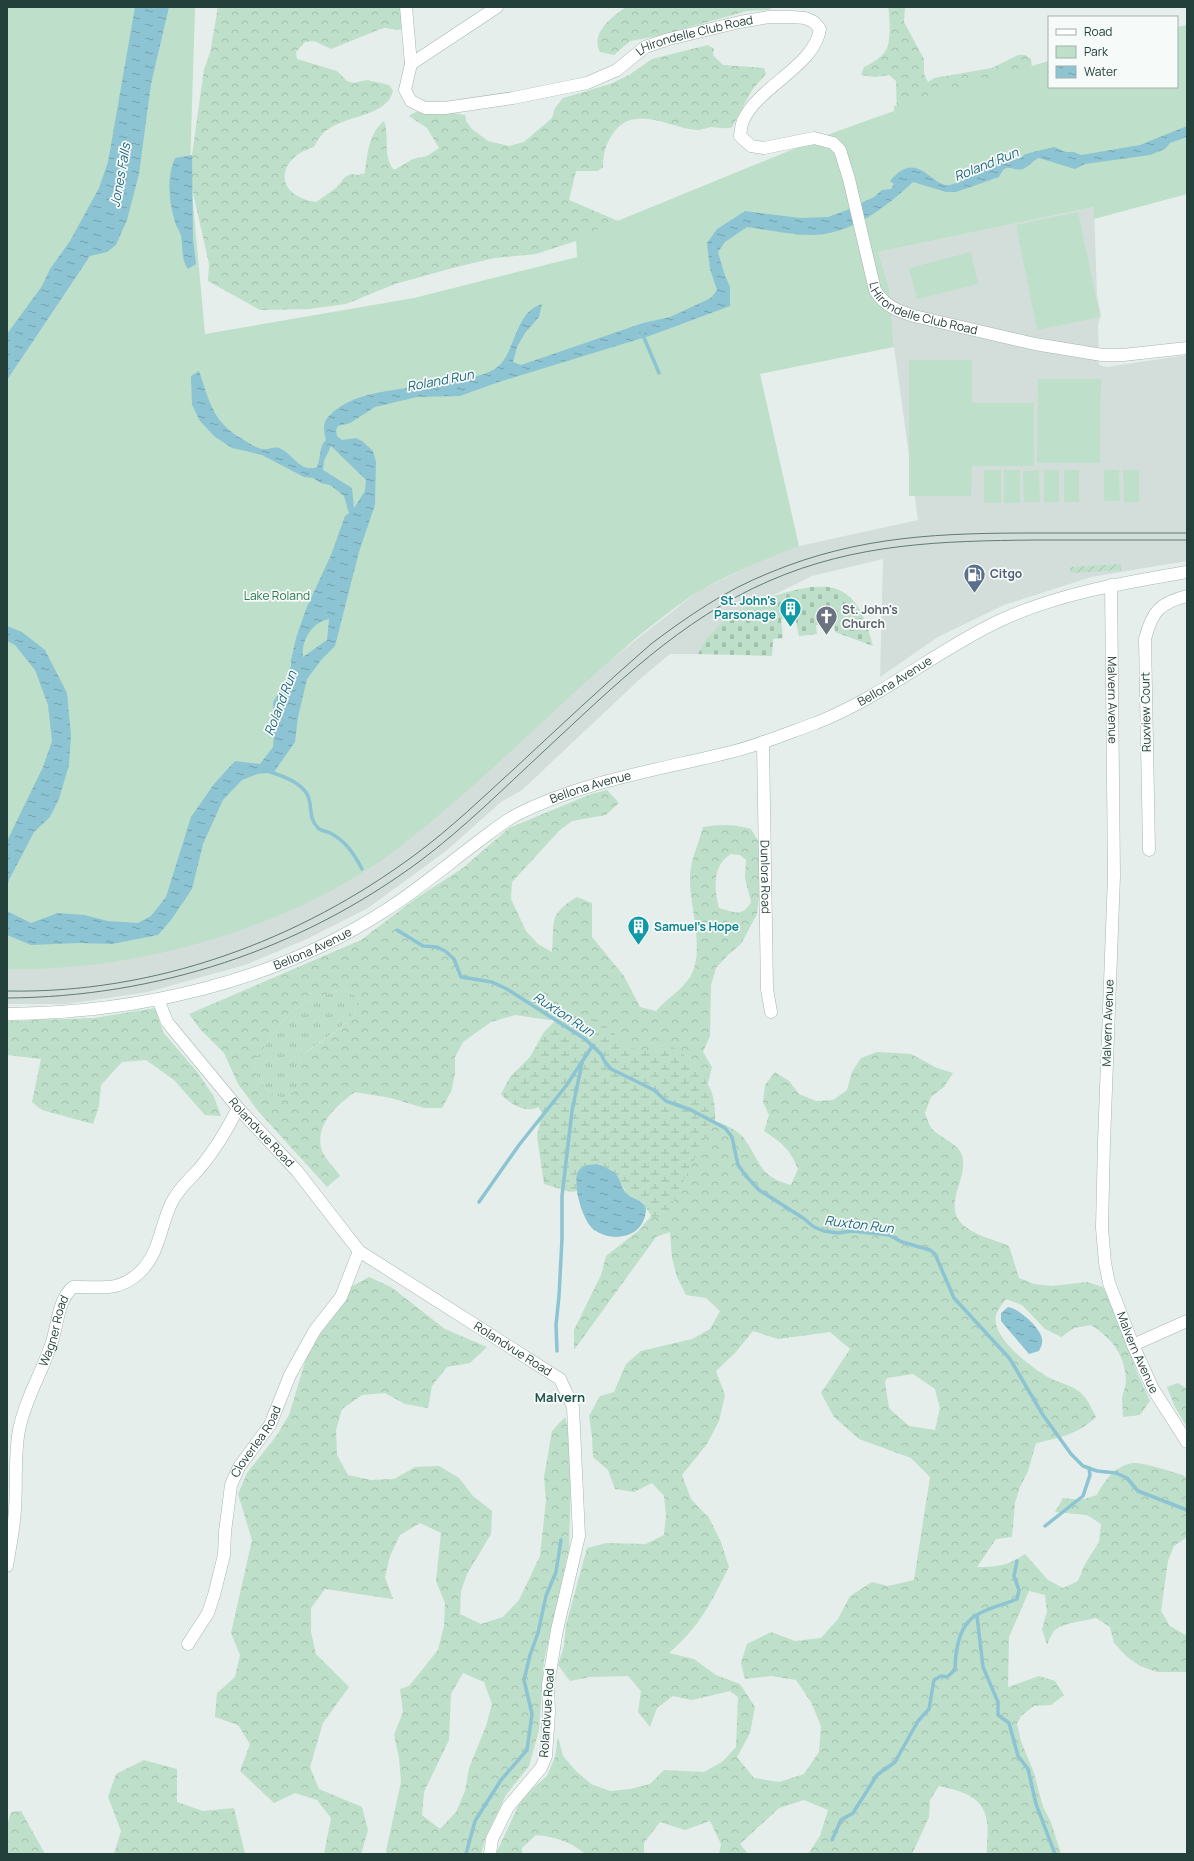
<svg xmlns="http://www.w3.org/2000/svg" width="1194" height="1861" font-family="Manrope,sans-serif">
	<defs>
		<pattern id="grass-tufts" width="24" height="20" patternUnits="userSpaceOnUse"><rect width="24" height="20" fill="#bedfc9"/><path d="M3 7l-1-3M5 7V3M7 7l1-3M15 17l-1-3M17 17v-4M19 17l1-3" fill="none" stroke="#a3c0ad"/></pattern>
		<pattern id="forest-crowns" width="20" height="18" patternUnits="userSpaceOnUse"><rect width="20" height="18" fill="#bedfc9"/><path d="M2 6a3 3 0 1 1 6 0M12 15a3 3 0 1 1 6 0" fill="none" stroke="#a3c0ad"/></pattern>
		<pattern id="wetland-marsh" width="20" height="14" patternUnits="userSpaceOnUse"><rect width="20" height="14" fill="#bedfc9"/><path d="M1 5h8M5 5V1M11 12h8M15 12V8" fill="none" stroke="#a3c0ad"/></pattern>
		<pattern id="cemetery-stones" width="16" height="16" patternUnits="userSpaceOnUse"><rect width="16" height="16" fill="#bedfc9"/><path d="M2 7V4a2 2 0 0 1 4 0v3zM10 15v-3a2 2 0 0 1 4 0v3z" fill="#a3c0ad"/></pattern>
		<pattern id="garden-furrows" width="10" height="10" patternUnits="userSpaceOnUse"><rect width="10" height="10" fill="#bedfc9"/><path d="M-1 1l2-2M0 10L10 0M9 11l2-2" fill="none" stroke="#a3c0ad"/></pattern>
		<pattern id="water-ripples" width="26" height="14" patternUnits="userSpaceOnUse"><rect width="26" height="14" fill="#8dc4d3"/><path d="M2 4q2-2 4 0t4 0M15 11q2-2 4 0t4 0" fill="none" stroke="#73a1ac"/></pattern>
	</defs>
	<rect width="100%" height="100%" fill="#e5eeeb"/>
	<!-- built -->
	<polygon fill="#d3deda" points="1094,207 1097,295 1101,315 1098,325 1099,365 1107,367 1187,355 1187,561 1091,577 1004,605 938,637 880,677 883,559 812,576 733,615 710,633 698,654 670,654 640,679 522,790 501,802 446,851 368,908 307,939 245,965 148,992 67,1004 7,1004 7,969 82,965 333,889 366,870 409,840 604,665 697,592 763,559 799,546 918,520 894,347 889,287 878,252"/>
	<!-- grass -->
	<path fill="url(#grass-tufts)" d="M344,990L359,998C357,1002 356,1008 354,1012C346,1028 315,1043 301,1057L298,1090L283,1099C263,1090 261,1085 253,1064C281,1023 291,999 344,990Z"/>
	<!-- forest -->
	<g fill="url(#forest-crowns)" fill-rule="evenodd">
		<path d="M218,7H405L413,25L398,30L385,28L378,30L331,49L314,41L305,42L296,52L297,59L337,71L347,81L353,83L367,80L389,85L393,91C387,116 349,115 330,128C322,133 318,139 314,147C276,158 273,196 316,202L336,188L345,177L351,174L358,175L365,173C367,155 369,133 384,121C390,138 382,155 394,170L413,159L427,156L439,148L427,128L409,116C422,105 449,113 465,115L466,121L472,129L488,141L509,146L524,142L552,118L555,108L563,98L610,84L629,75L652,59L708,45L714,49L713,55L723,65L764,68L766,74L752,90L732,127C724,130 719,127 711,127C707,128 703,129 699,130C672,130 636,103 614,132C606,143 603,153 603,167L598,171H576L569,200L632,227L585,238L536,254L495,258L456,267L395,284L346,304L309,309L260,310L208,281L209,264L191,184L192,155L204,69L210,53Z"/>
		<path d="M626,7H774L768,10L747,11L658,36L630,41L614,55L600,52C590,33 612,17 626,7Z"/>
		<path d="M888,7H905L904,22L924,59V74L928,82L934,78L992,68L1018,55H1025L1031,59L1032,68L897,116L896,81L889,75L875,77L861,75L864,67C872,63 880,59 886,50C891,42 890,17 888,7Z"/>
		<path d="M607,790L619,803L606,815L572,821L559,831L512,882L511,899L526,931L538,944L552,952C555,922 547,915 577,897L592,903V937L624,976L640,1007L656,1011C667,998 681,991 690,977C706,951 689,907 690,877C690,861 699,843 703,827C720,824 734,824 751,829L760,844L761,879L757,914L741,944L728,955L716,968L711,985L710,1036L703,1052L712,1067L708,1083L696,1072H662L583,1018L549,1020L515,1015L491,1022L463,1042L455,1057V1074L451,1092L442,1108H424L391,1098L355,1092C337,1105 316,1123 321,1148C323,1157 335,1168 340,1176L327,1187L258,1111L238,1084L224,1053L200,1029L189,1014L361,940L415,899L463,868L509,828L591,794ZM731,854L740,855L746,860L745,878L751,902C742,918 734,912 719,908C714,890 712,865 731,854ZM344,990L359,998C357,1002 356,1008 354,1012C346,1028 315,1044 301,1057L297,1090L283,1099C263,1090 261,1085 253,1064C281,1023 291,999 344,990Z"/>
		<polygon points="155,1008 163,1032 198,1073 214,1097 221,1116 205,1115 174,1080 146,1060 122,1062 101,1085 99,1106 93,1124 42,1110 32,1102 41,1059 7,1055 7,1021 94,1018"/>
		<path d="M877,1052L911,1054L937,1068L953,1073L944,1087L931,1097L925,1113C927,1118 929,1126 933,1130C940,1137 954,1142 960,1151C973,1174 941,1202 962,1224C973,1235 995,1240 1009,1246L1019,1278L1034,1284L1052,1286L1087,1282L1103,1287L1121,1322L1136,1370L1150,1401L1140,1415L1123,1417C1123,1411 1122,1404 1122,1398C1123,1392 1126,1386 1126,1380C1125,1354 1111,1338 1091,1325L1074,1328L1061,1337L1045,1329L1022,1305L1006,1299C1003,1303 999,1308 997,1312C987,1335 1030,1366 1046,1376C1056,1382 1068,1384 1077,1390C1087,1396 1091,1408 1096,1417C1077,1435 1061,1437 1036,1443L1028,1471L1020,1487L1015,1503L1012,1537L996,1539L977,1567C998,1567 1008,1566 1025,1554L1048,1580L1063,1588L1078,1581L1085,1564L1099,1542L1101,1524L1087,1515L1055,1512L1063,1498L1081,1500L1097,1495C1104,1481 1116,1465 1133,1463C1142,1462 1173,1472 1183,1475L1187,1479V1537L1174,1546L1168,1561L1161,1611L1170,1626L1187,1636V1672H1157L1140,1666L1126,1656L1114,1643L1110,1627L1096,1618C1085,1621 1061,1623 1054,1631C1051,1634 1049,1641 1047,1645L1042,1629L1047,1612L1045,1595L1029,1591L1009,1637L1008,1687L1039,1676L1055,1681L1064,1695L1051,1705L1034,1706L1021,1716L1017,1724L1021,1741L1034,1773L1043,1807L1051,1822L1061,1854H987C986,1844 989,1832 987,1822C984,1796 961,1791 939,1786L930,1800L929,1817L912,1854H808L820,1836L828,1810L804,1800L779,1808L740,1844L748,1854H719L721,1844L710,1821L685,1830L660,1822L644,1843V1854H585C570,1841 555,1837 536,1835L522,1848V1854H496L519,1804L532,1789L547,1776L555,1757L558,1737L563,1756L576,1771L591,1784L610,1791L630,1789L650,1784L664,1770L704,1772L722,1762L736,1747L738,1697L730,1691L692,1700L673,1696L657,1708L650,1727L638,1712L641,1691L628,1676L590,1677L570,1681L558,1665L564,1646L566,1625L587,1548L607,1543L646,1544L664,1535L666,1515L664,1496L652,1483L634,1492L615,1489L608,1470L593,1457L592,1436L589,1416L600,1396L614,1392L626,1364L641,1351L692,1339L710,1329L720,1311L706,1298L686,1295L677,1277L672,1258L670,1232L656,1237L574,1350V1330L601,1275L606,1256L638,1231L652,1215L638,1178L543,1130L542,1113L533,1098L718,1122C728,1126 740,1131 746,1141C762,1165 760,1177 791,1185L798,1169C790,1149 782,1143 764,1131L769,1115L763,1102L765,1085L775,1072L789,1081L799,1094L816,1101L833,1100L847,1090L852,1072L861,1058ZM753,1331L778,1339L830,1332L850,1349L821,1393L834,1417L859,1439L911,1458L930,1477L914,1580L888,1586L872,1582L850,1596L838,1619L821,1638L795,1641L771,1632L747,1644L741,1663L745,1679L771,1676L796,1680L811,1702L821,1726L819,1752L804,1774L779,1782L754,1778L737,1757L750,1733L755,1707L740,1684L716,1675L694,1659L669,1653C701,1625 710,1604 729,1567L721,1542L709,1518L691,1499L682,1475L707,1444L719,1421L725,1395L716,1371L736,1352ZM913,1374L935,1389L940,1408L935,1430L909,1426L889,1408L885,1382L887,1378Z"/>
		<path d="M369,1277L391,1287L445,1329L487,1347L470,1363L447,1367L432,1386L428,1408L405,1404L385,1393L362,1395L342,1409L336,1430L337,1455L348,1475L371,1480L394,1479L415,1467L439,1466L459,1478L473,1496L492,1511L491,1534L467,1574L461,1591L460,1614L481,1624L503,1617L519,1600L540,1556L546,1501L544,1477L552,1431L565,1417L572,1446L569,1548L544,1661L539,1730L529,1766L506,1795L486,1836L481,1854H387L386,1851L401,1782L399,1758L394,1735L403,1712L400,1689L409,1686L438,1650L444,1626L445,1603L436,1581L441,1533L420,1523L400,1535L390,1556L385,1577L393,1599L325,1589L311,1608V1632L316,1654L349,1687L323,1723L310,1767L319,1789L362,1807L368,1830L361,1854H324L331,1818L317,1800L295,1793L274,1803L240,1771L250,1744L238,1725L215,1717L217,1693L235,1677L240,1655L231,1633L252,1540L238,1494L247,1473L277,1435L289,1415L310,1346L349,1288ZM463,1673L484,1682L492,1704L486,1726L469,1768L465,1791L456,1812L440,1829L422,1815L424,1792L449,1740L451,1694Z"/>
		<polygon points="1178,1383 1187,1389 1187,1427 1175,1407 1167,1387"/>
		<polygon points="144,1760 177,1769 177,1802 203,1811 234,1808 245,1854 114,1854 121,1831 108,1797 116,1774"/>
		<polygon points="21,1811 45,1854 7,1854 7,1825 11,1812"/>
	</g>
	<!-- wetland -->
	<path fill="url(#wetland-marsh)" d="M570,1006L609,1028L627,1047L644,1051L659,1050L667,1045C680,1050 682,1053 692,1063C710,1083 716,1094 715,1122L711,1126L666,1216L652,1217L642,1202L627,1194L617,1176L576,1179L577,1191L570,1192L544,1184L537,1136L544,1104C541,1105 536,1109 532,1109C521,1111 508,1102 501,1094L510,1077L530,1057L544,1032Z"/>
	<!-- cemetery -->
	<path fill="url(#cemetery-stones)" d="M811,587C818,587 826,586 833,588C859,595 867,623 873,646L835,632L834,623L816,625L817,634L799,636L795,617L781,619L783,638L773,639L772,656L698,654C702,648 705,638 711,633C736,606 776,593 811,587Z"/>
	<!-- park -->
	<g fill="#bedfc9">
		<path d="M7,7H195L190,170L205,334L414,298L577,257L576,238L835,132L894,111V106L1049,61V87H1177V27L1187,25V194L1094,219V207L878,252L889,287L894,347L760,374L799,546C765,559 730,573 698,592C687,598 678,606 668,613C632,640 599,670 566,700C515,748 464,795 410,839C305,924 141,972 7,969Z"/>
		<polygon points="1078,212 1100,317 1037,330 1016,225"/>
		<polygon points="971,252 978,284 917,299 909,268"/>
		<polygon points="909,360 972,360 972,403 1034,403 1034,466 972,466 971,496 909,496"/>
		<polygon points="1038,379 1101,379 1100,463 1037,463"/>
		<rect x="984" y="470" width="17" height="33"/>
		<rect x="1004" y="470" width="16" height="33"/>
		<polygon points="1039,470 1040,502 1024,502 1023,471"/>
		<rect x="1044" y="470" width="15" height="32"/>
		<rect x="1064" y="470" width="15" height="32"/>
		<polygon points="1104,470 1119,470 1120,501 1104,501"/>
		<polygon points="1123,470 1139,470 1139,502 1124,502"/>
	</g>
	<!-- garden -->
	<polygon fill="url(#garden-furrows)" points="1121,564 1121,570 1070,573 1070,567"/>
	<!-- water -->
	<g fill="url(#water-ripples)" fill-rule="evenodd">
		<polygon points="135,7 169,7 151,84 139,174 127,220 116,245 107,252 90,256 7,380 7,334 42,286 50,269 70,241 99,188 108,162"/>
		<path d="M1187,126V137L1170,143L1165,149L1150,155L1085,164L1075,169L1039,158C1033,160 1030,166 1023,169C1011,172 1007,160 999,177L956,192H946L913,182C886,207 851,235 811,235C790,235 768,230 747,227L725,242L718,252L724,273L730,287V306L652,335L499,382L460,396L417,397L375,407L350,423L338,426L336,430L337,436L342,440L356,438L362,441L373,451L376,462L375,505L359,552L335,646L322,659L307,679L298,717L295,742L274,772L257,774L242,780L223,800L203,844L192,889L171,920L158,935L112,944L79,943L31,945L7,935V911L31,923L58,913L84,915L108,921L138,923L151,916L166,897L191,817L214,784L235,761L260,764L273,747L274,731L273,702L286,683L291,666V660L296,638L306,609L331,555L345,516L349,513L344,496L330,485L321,483L313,478L304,477L262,455L232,448L214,436L200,421L192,405L191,376L199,371C210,403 213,423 244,440C249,443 257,449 263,449C270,450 274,445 281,449C294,455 300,473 317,467C321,458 319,446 326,440C324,432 322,423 328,417C356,385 419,391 458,380C469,377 483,376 493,370C517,357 512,313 542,304L539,317L525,333L517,347L513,362L521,365L643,323L670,317L711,298L717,290L710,269L707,243L717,229L745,211L801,218L828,217L847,210L874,197L882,190L891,189L894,184L890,181C918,147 931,188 950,185C953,184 961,182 964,180C967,178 968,176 971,174C987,167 1004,161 1021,158L1025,154L1054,147L1066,152H1074L1081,155L1140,145ZM331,446L366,480L365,491L354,508L352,488L323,470L324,461ZM329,619L327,640L303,657C301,641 312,622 329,619Z"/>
		<path d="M192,155L193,238L196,264L188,269C181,260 183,247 181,236C180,231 176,227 175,222C169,202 166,178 175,158Z"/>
		<polygon points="7,626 22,632 45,650 67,693 71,735 69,765 59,799 50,817 34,832 9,880 7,887 7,841 43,767 52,741 48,705 35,670 15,645 7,641"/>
		<path d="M597,1164C604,1167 614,1170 618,1177C621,1182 622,1188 626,1193C631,1198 640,1199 644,1205C647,1209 646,1211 645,1216C641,1231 630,1236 616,1237C608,1237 596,1233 591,1227C582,1217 570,1179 580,1169C585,1164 591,1165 597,1164Z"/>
		<path d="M1008,1307C1018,1308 1041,1328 1042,1339C1043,1343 1041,1347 1039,1351L1029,1354L1001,1321V1313Z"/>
	</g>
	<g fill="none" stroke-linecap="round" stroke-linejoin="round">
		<!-- stream -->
		<g stroke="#8dc4d3" stroke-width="3.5">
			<polyline points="642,333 659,373"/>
			<path d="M267,771C281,775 305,783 309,799C312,810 309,819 318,828C321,831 326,831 330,833C346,841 354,854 362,869"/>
			<polyline points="397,930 423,946 437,947 445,951 454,959 461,977 492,982 507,989 585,1039 601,1054 605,1062 611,1069 654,1090 666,1101 691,1110 725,1128 732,1137 738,1165 746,1176 759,1190 803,1218 814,1227 824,1231 838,1233 852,1231 889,1235 902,1242 930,1250 935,1254 954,1298 1010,1359 1043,1415 1071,1454 1083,1466 1097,1471 1116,1473 1127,1478 1138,1491 1187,1510"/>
			<polyline points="479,1202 519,1145 566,1086 593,1045"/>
			<polyline points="557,1351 556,1325 559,1296 562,1239 562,1196 572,1111 582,1063"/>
			<polyline points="1045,1526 1083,1496 1090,1475 1089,1468"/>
			<polyline points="977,1616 983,1667 998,1702 998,1715 1009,1723 1018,1756 1028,1769 1036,1804 1055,1854"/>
			<path d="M832,1840L841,1820L853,1813L877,1775L895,1762L918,1721L929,1709L934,1680L941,1676L947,1677L955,1670C955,1655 958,1632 969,1621C979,1610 1003,1605 1017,1599L1019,1590L1014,1576L1017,1561"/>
			<polyline points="466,1854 475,1821 501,1780 527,1750 532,1714 524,1680 530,1655 538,1633 546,1596 556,1572 561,1540"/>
		</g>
		<defs>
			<g id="street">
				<polyline points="406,7 411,64"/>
				<path id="s1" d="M497,7L411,64L405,90L411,101L425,108H445L513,98L587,83L617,70L645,47L669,39L740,22L769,17H792L805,18L814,22L820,29C815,66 757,87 743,121C741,125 741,131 740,136L751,146L764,148L814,138L833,143L840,150L849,179L875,290C884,306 898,311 914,316L1035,344L1102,355H1123L1187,348"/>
				<path id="s2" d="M1111,585L1114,876L1104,1142L1102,1228L1105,1263L1109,1283L1133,1345L1153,1389L1187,1442"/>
				<path id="s3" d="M763,742L767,989L771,1012"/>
				<path d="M1149,850L1145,639C1152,612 1159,603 1187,596"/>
				<path id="s4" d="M158,999L167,1022L238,1108L297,1171L359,1251L560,1379L573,1407L579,1536L557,1630L548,1685L549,1712L546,1756L541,1768L508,1807L492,1839L490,1854"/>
				<polyline points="1133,1345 1187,1321"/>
				<path id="s5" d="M7,1566C10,1547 14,1528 15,1509C17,1482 14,1456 19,1430C25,1400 41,1374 51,1345C58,1326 57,1301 73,1287C99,1286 117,1293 139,1273C160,1254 160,1225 172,1202C179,1188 189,1180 199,1169C215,1150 227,1130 238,1108"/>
				<path id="s6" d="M188,1644L208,1613L214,1595L224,1555L225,1532L231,1485L239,1467L270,1425L290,1375L315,1330L341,1297L359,1251"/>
			</g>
			<g id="secondary">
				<path id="s7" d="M7,1014C138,1013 275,982 386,910C419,889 448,864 479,841C491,832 503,822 516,815C583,781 658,770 731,752C760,745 788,733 816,723C882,697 937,650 1001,620C1060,593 1123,583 1187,572"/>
			</g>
		</defs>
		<!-- street casing -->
		<use href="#street" stroke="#a7b6b2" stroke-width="13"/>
		<!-- secondary casing -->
		<use href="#secondary" stroke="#a3bab3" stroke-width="13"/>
		<!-- street -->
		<use href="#street" stroke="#fff" stroke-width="12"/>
		<!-- secondary -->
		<use href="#secondary" stroke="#fff" stroke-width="12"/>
		<!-- tram -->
		<g stroke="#5e7c76" stroke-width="1">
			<path d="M7,991C155,994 299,941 416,854C451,828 482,798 514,769C559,727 604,685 651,644C688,616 726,590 769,573C860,535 943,533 1039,533C1088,533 1138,533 1187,533"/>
			<path d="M7,998C157,997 300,950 420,861C464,828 503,789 544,751C613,687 681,619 769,581C856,543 942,541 1035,540C1086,540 1136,540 1187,540"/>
		</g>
	</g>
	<!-- icons -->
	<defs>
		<symbol id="fuel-pin" viewBox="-11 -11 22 30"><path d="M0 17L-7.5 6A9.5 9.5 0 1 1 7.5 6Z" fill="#5c6f8a" stroke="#f6faf8"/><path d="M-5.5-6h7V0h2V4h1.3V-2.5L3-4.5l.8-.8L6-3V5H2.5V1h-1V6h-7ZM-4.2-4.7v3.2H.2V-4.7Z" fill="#fff"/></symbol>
		<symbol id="building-pin" viewBox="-11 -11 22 30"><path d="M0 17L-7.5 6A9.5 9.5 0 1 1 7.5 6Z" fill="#0f9aa8" stroke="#f6faf8"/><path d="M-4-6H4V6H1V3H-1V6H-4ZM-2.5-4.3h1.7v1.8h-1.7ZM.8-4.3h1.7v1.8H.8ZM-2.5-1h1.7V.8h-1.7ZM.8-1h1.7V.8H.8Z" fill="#fff"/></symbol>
		<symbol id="church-pin" viewBox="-11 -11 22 30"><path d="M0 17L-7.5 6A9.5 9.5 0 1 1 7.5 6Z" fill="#6b7280" stroke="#f6faf8"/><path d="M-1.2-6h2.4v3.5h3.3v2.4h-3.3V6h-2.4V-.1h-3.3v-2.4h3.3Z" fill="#fff"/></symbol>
	</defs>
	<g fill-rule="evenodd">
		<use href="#fuel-pin" x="962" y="562" width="25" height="34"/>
		<use href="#building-pin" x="778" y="596" width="25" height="34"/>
		<use href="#church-pin" x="814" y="604" width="25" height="34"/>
		<use href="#building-pin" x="626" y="914" width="25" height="34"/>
	</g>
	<g text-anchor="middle" stroke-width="3.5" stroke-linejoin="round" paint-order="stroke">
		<!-- street labels -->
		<g font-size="12" fill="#24403a" stroke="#f6faf8">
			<text dy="4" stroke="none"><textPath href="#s1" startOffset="442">LHirondelle Club Road</textPath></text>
			<text dy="4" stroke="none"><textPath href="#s1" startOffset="1017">LHirondelle Club Road</textPath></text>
			<text dy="4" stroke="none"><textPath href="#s7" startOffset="963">Bellona Avenue</textPath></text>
			<text dy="4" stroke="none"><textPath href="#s2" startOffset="115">Malvern Avenue</textPath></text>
			<text transform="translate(1146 712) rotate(-91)" y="4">Ruxview Court</text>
			<text dy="4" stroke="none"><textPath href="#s7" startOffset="639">Bellona Avenue</textPath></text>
			<text dy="4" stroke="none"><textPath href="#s3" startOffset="135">Dunlora Road</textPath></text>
			<text dy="4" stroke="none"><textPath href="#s7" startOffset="315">Bellona Avenue</textPath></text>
			<text transform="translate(1108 1023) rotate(-88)" y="4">Malvern Avenue</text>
			<text dy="4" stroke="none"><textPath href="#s4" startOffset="170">Rolandvue Road</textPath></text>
			<text dy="4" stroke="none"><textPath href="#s5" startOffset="242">Wagner Road</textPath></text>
			<text dy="4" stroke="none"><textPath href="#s4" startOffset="506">Rolandvue Road</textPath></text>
			<text dy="4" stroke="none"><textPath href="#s2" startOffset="774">Malvern Avenue</textPath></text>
			<text dy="4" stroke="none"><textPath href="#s6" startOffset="218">Cloverlea Road</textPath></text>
			<text transform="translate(547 1713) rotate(-86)" y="4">Rolandvue Road</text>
		</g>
		<!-- service labels -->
		<g font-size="12" font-weight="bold" fill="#4e5e75" stroke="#f6faf8" text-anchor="start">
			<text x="990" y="578">Citgo</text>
		</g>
		<!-- park labels -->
		<g font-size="12" fill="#2d784f" stroke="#f6faf8">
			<text x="277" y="600">Lake Roland</text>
		</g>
		<!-- culture labels -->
		<g font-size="12" font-weight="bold" fill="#0d838f" stroke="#f6faf8" text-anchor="end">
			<text x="776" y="605">St. John's<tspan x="776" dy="14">Parsonage</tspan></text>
			<text x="654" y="931" text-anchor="start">Samuel's Hope</text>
		</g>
		<!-- worship labels -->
		<g font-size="12" font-weight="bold" fill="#5b616d" stroke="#f6faf8" text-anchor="start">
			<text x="842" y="614">St. John's<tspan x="842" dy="14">Church</tspan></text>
		</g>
		<!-- water labels -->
		<g font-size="13" font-style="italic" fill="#1d677d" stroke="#f6faf8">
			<text transform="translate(986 164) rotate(-22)" y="5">Roland Run</text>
			<text transform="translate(120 175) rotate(-80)" y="5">Jones Falls</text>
			<text transform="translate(440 380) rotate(-11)" y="5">Roland Run</text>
			<text transform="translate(280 703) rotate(-69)" y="5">Roland Run</text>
			<text transform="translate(564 1014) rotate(33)" y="5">Ruxton Run</text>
			<text transform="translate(859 1224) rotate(7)" y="5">Ruxton Run</text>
		</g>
		<!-- neighbourhood labels -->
		<g font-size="13" font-weight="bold" fill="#1f534a" stroke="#f6faf8">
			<text x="560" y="1402">Malvern</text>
		</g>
	</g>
	<!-- border -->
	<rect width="1194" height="1861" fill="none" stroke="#24403a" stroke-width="16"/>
	<!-- legend -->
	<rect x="1048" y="16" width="130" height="72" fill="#f6faf8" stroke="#a2b0ac"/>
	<rect x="1056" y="29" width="20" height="6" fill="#ffffff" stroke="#a2b0ac"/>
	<text x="1084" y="36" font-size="12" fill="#24403a">Road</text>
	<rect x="1056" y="46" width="20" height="12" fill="#bedfc9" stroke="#a2b0ac"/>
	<text x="1084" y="56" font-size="12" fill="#24403a">Park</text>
	<rect x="1056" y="66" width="20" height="12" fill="url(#water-ripples)" stroke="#a2b0ac"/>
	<text x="1084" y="76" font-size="12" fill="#24403a">Water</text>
</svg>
